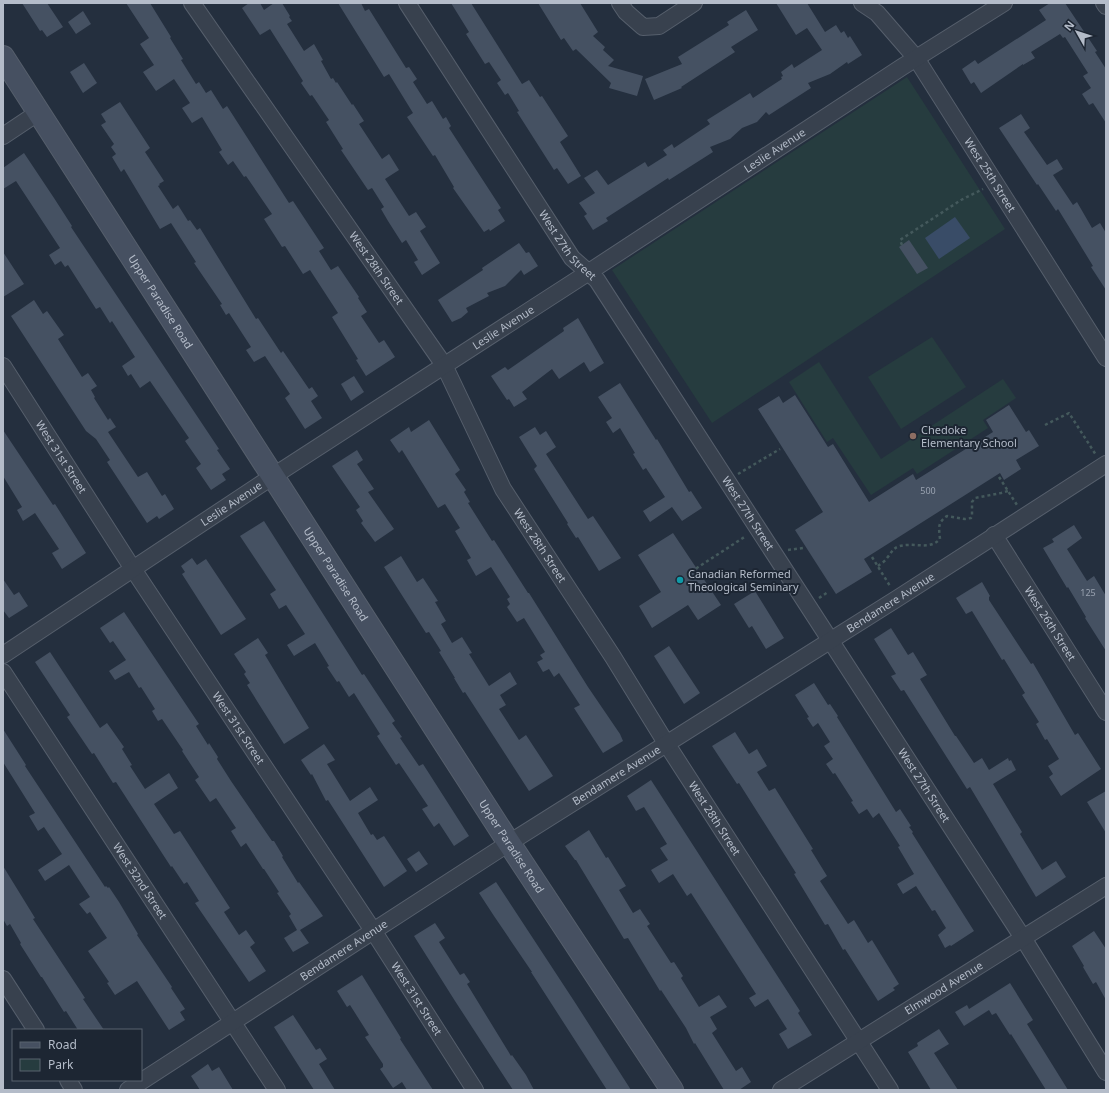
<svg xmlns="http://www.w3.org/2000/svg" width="1109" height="1093" font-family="'Noto Sans',sans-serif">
	<rect width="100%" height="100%" fill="#242f3e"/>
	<!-- green -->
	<g fill="#263c3f">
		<polygon points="907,77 1005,229 712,423 612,270"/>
		<polygon points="932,337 966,387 901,429 868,377"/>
		<polygon points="819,362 881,459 1003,379 1016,398 983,420 988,428 917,474 913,468 871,495 833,438 827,442 789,382"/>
	</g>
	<!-- water -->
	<polygon fill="#394c67" points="955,217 970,238 939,259 925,238"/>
	<!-- building -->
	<g fill="#455162">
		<polygon points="22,3 47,3 63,27 47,37 42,30 40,31"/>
		<polygon points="126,3 150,3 171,37 170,38 183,59 181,60 196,84 199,82 206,93 211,90 223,109 227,106 289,203 293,201 324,248 319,251 331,270 338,266 359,297 358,298 367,312 361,316 379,343 384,340 395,357 366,376 356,360 358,359 332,317 338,313 310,270 303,274 285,246 282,247 264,219 272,214 246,176 244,177 233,161 228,165 219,152 222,150 202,117 192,123 182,108 190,103 174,79 156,91 143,72 154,65 140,44 149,38"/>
		<polygon points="249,3 260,3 264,10 274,3 282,3 290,16 289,17 292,21 287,24 304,51 314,44 323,60 321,61 331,79 333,78 336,83 337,82 352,105 353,104 364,121 359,124 382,159 389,154 399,170 385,179 409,216 416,212 426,227 420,231 440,263 422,275 414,262 418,260 406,240 402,243 388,221 381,209 384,207 372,188 368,190 341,150 343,149 326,122 329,120 312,95 310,96 301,83 303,81 270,29 260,35 242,8"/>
		<polygon points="338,3 361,3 365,11 369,9 406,68 409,67 417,79 413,82 427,104 432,101 443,119 446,117 451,126 449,128 501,208 498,210 505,221 490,231 489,229 484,232 453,188 454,187 435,155 433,156 407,117 413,113 389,74 384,77"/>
		<polygon points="451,3 471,3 522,84 529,80 540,97 542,96 568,136 560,142 581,176 568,184 557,168 554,170 517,112 519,111 508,93 505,95 497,83 501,80 489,62 485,64 466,34 469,32"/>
		<polygon points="538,3 580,3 598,32 593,36 605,47 603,50 614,60 608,66 643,76 637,96 609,88 611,83 576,49 573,51 564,38 561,40"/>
		<polygon points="776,3 807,3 825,32 836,25 841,33 844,31 848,38 850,36 862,55 848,64 847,62 830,74 808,83 811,88 769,115 766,112 757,122 742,128 730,139 710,147 713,152 669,180 668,178 606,218 608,221 593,230 584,216 587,214 579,203 595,193 584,178 597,170 608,185 645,162 648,167 667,155 663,150 672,144 674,148 710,124 707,120 750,93 753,98 782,79 781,77 783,76 781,72 792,64 794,68 822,50 807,28 796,35"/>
		<polygon points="1050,3 1065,3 1097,51 1095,52 1106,69 1106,123 1093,103 1089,105 1082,94 1091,88 1083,76 1088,73 1065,37 1063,38 1060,34 1031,52 1035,58 1023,65 1023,64 981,93 974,82 971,84 962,69 975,60 978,64 1046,20 1039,10"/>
		<polygon points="746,10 758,30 731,47 735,52 681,87 682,88 654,100 645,79 682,64 678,57 729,25 727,22"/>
		<polygon points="83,11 91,24 76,34 68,22"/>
		<polygon points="84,63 97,83 83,93 70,72"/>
		<polygon points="120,102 150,148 145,152 164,181 159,184 160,185 158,186 173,209 178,205 188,221 190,220 197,230 200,228 256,319 258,318 281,353 283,351 309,389 312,387 318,396 311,401 322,418 305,429 285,398 290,394 265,356 254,362 246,350 251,347 229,313 226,315 220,305 222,304 194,263 196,262 171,223 160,229 124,169 121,172 112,157 116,154 111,147 114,144 101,125 106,122 101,114"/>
		<polygon points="1021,114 1030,128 1024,132 1047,165 1057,159 1063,169 1053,175 1073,205 1077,202 1092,228 1100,223 1106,233 1106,290 1091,267 1093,266 1058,209 1056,211 1038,184 1037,185 999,128"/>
		<polygon points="24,153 54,198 72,226 71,227 219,449 217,450 230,469 222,474 226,480 211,490 196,468 201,464 185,441 189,438 150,381 140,388 131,374 128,376 122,366 135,357 112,321 110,323 100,307 96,309 68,265 65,267 61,261 55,265 49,255 60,248 16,181 3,189 3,168"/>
		<polygon points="909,240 928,268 917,274 899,247"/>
		<polygon points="519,243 526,253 529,252 538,266 524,275 521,270 505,286 487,293 489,296 466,308 468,312 461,318 452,322 438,300 483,270 482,268"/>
		<polygon points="3,252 24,284 3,297"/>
		<polygon points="34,300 43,314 47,311 64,335 58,339 82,377 88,373 97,386 91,390 95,397 94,398 108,420 110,418 116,427 108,432 138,477 147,472 162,496 165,494 174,509 159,519 157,516 147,523 107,462 110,460 96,439 86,431 11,316"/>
		<polygon points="578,318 604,363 590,372 584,362 559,379 552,369 522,392 527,399 514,407 509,399 507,400 491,376 505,367 508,370 564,331 563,328"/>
		<polygon points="354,376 364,392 351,401 341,384"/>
		<polygon points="620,383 656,440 657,439 689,492 691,491 702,508 682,521 672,507 650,522 643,511 665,497 646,468 643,470 633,454 635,453 620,428 613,433 606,422 612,418 598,397"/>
		<polygon points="795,395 828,447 833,444 869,502 913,474 916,480 993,432 986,420 1009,405 1026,432 1029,430 1039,446 1016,460 1021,469 1004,480 1000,473 864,559 872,572 836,594 795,530 823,512 758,409 779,396 783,403"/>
		<polygon points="429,420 460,470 455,474 466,490 464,492 470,502 468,503 492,541 494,540 528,593 529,593 588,687 620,734 623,741 603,753 574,708 580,705 559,673 554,677 549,669 543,672 537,662 543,659 540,655 545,652 524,618 517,622 507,607 510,604 507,599 510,597 491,567 476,576 467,560 471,558 455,531 460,528 445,504 438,508 402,450 399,453 390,440 409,427 411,432"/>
		<polygon points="535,427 540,435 546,431 556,447 546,454 588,519 593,516 621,558 599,571 578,537 576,538 567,524 568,523 534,469 537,466 519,437"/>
		<polygon points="3,430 53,505 55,504 86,553 62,569 52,553 59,549 35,513 23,521 17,510 22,507 3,476"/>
		<polygon points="357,450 363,460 357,464 374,489 368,492 394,529 375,542 361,523 363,521 356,510 360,507 332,466"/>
		<polygon points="264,521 362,675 364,674 395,721 392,723 402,737 400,738 419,766 423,764 469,836 454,846 439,823 434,827 422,809 428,806 399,763 396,765 377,736 380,734 354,693 349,697 339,681 337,682 327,667 329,666 315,643 294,656 287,645 305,634 286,605 279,609 270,594 276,590 240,536"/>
		<polygon points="1074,525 1082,538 1067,549 1087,581 1094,576 1106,596 1106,651 1085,618 1086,617 1068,587 1067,588 1043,548 1054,542 1052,539"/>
		<polygon points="673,533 721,605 698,620 688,605 652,628 639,606 661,592 638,555"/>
		<polygon points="401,556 417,582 423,578 438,601 435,602 446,621 441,624 452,643 462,637 472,653 469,654 489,686 510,672 517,684 500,695 506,705 499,709 519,740 526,735 553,776 529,791 465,692 463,693 454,678 455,678 439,652 441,651 429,632 426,633 384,567"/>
		<polygon points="192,558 197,565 206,559 246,619 221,635 182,574 185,572 181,566"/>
		<polygon points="3,579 14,595 19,592 28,606 9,618 3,610"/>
		<polygon points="982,582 990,596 989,597 989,600 1031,664 1033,663 1075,735 1078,733 1101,769 1061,796 1049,777 1053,774 1048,766 1059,759 1047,739 1045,740 1036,724 1039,722 1022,695 1025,693 1004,659 1002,660 972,611 966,614 956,598"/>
		<polygon points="755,591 784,638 766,649 752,626 749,628 734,604"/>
		<polygon points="124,612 199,724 196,726 208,745 209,743 218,757 217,759 231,781 272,841 274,841 283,856 282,857 298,883 299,882 323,916 300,930 309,943 293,952 284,938 297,930 289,916 291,914 277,893 279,892 264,869 263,869 246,843 241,847 231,831 236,828 216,798 210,802 195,780 199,777 182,751 183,750 162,719 158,721 152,711 155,709 141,687 139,688 129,672 115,680 109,671 126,660 113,641 110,643 100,628"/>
		<polygon points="891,628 908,655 913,652 927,675 920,679 955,736 956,736 974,763 982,758 989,770 1008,758 1009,761 1011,760 1016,770 993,784 1022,832 1020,834 1042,870 1056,861 1066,877 1036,897 970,787 967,789 904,690 901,691 891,676 896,674 874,639"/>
		<polygon points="258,638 268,653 265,655 309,728 284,744 247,685 250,683 244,674 246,672 234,654"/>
		<polygon points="669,646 700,693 684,704 654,656"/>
		<polygon points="50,652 100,728 107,723 124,747 122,749 132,765 130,766 145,789 169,773 178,788 154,804 174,834 180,831 230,908 224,912 239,935 246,930 255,943 250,947 266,971 249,982 195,903 199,901 187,882 184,884 172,866 171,867 116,782 113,783 94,753 92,754 67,717 70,715 35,662"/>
		<polygon points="814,683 828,705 830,704 838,716 837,717 896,812 900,809 911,826 909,827 913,832 912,833 974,931 951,946 950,945 945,948 938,935 946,928 935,910 932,911 916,886 903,894 897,884 914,874 898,847 900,846 879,813 873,818 867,809 859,814 851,802 853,801 835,773 833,774 826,764 833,759 824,746 830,742 818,723 813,727 807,718 809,717 795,695"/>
		<polygon points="3,729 26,765 25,766 105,887 106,886 108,888 109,887 119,902 138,934 137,935 172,987 171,988 185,1009 180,1012 185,1020 169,1030 137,981 115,995 107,983 109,982 88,951 107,938 90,912 87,914 79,904 90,897 69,865 45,881 38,870 62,854 44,827 38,831 29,816 35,813 3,762"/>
		<polygon points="735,732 749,754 757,749 767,766 757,772 769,791 775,788 813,849 811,850 827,876 820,881 848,924 854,920 868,943 872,940 899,984 893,988 895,990 878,1001 845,949 843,950 828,924 825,925 794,874 796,873 739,783 737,784 712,746"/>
		<polygon points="324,744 335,760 327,764 350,801 370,787 378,800 358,813 371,835 373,834 377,840 384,836 407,871 384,887 328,800 326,801 312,774 311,775 301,760"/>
		<polygon points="651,780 800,1011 798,1013 812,1035 788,1049 779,1034 787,1029 768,999 755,1007 749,998 756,994 691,893 687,896 673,874 659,883 651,870 668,860 660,848 667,844 644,807 636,811 627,796"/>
		<polygon points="1106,791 1106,833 1087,802"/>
		<polygon points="589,830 606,858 608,857 626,886 619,890 633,913 640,909 650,924 647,926 671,963 674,962 683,976 681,978 699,1007 719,995 727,1007 710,1017 717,1029 712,1033 736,1071 742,1067 751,1082 739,1090 724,1090 695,1043 694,1044 686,1028 661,990 660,991 628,938 624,939 576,860 575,860 565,846"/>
		<polygon points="419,851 428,864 416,872 407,859"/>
		<polygon points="3,866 35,918 33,919 85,998 83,999 104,1030 78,1030 66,1011 64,1012 42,977 41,977 20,944 21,943 10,924 7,926 3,919"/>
		<polygon points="496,882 576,1004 631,1090 607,1090 531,972 532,972 494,916 479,893"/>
		<polygon points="435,923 445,938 439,942 460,975 464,973 470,982 467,984 511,1056 512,1055 526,1075 534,1090 513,1090 455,1001 414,936"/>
		<polygon points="1094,931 1106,949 1106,1000 1096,982 1093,984 1083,967 1084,966 1072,946"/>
		<polygon points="362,975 401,1038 400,1039 433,1090 407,1090 402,1082 393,1088 380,1069 383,1067 383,1064 365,1037 369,1035 350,1005 347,1007 337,991"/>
		<polygon points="1010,983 1033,1020 1027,1024 1068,1090 1046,1090 1011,1034 1010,1035 996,1013 992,1015 989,1010 964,1026 955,1012 967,1005 969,1009"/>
		<polygon points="293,1015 316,1050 320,1048 327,1059 319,1064 335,1090 314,1090 274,1027"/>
		<polygon points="939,1029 949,1044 934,1053 958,1090 931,1090 908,1052 918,1046 917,1043"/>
		<polygon points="208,1064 212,1071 219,1067 233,1090 200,1090 191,1076"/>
	</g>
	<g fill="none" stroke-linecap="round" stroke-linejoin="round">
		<defs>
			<g id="street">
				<path id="s1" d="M192,3L444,365L503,489L613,657L666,743L890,1090"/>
				<path id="s2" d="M407,3L572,258L597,280L1023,938L1106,1072"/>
				<polyline points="620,3 626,12 643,27 659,26 694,3"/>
				<path id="s3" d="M862,3L877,13L916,58L1106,358"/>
				<polyline points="1104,3 1106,6"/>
				<polyline points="3,136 39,112"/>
				<path id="s4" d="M3,366L133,569L374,932L475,1090"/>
				<path id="s5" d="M994,535L1106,712"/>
				<path id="s6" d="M3,655L258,486L589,272L902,67L1004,3"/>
				<path id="s7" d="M3,672L277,1090"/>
				<polyline points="3,979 36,1030"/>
				<polyline points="68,1080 74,1090"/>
				<path id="s8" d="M128,1090L509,843L898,598L1106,464"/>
				<path id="s9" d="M781,1090L1106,886"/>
			</g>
			<g id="secondary">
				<path id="s10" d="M3,57L509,843L672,1090"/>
			</g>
		</defs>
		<!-- street casing -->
		<use href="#street" stroke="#565f6c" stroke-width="18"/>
		<!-- secondary casing -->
		<use href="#secondary" stroke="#565f6c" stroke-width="24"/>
		<!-- path -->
		<g stroke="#44595c" stroke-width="2.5" stroke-dasharray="3 3" stroke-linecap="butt">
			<polyline points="902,245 900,240 961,200 983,189"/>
			<polyline points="1045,425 1069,413 1096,455"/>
			<polyline points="738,474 780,449"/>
			<polyline points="999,477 1017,505"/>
			<polyline points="788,550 803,548"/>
			<polyline points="872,557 890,586"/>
			<path d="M878,566C881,564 885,561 887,558C894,549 894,546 907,545C918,544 931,549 940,539C939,528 937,523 947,516L965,519L971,518L972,515V502L975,498L1001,493L1008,491"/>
			<polyline points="686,575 746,536"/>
			<polyline points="819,598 828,592"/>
		</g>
		<!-- street -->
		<use href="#street" stroke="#38414e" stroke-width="16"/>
		<!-- secondary -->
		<use href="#secondary" stroke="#465061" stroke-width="22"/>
	</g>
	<!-- markers -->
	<circle fill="#8d6e63" stroke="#1d2633" stroke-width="1.5" cx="913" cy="436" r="4"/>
	<circle fill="#0f9aa8" stroke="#1d2633" stroke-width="1.5" cx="680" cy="580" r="4"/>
	<g text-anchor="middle" stroke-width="4" stroke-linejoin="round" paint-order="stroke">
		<!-- number labels -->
		<g font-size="9" fill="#98a1af">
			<text x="928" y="494">500</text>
			<text x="1088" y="596">125</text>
		</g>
		<!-- street labels -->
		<g font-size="11" fill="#b4bcc9" stroke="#1d2633">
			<text dy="4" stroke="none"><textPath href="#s6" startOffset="922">Leslie Avenue</textPath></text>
			<text dy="4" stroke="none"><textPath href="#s3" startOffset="216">West 25th Street</textPath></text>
			<text dy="4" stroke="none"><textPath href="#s2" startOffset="291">West 27th Street</textPath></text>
			<text dy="4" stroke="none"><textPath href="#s1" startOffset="323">West 28th Street</textPath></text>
			<text dy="4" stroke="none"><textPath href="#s10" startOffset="291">Upper Paradise Road</textPath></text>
			<text dy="4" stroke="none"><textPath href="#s6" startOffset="598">Leslie Avenue</textPath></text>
			<text dy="4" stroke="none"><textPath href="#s4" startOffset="108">West 31st Street</textPath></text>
			<text dy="4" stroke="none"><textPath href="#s6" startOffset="274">Leslie Avenue</textPath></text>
			<text dy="4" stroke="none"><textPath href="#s2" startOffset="615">West 27th Street</textPath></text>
			<text dy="4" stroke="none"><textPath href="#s1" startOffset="646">West 28th Street</textPath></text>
			<text dy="4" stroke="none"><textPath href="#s10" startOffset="615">Upper Paradise Road</textPath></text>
			<text dy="4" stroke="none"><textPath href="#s8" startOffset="905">Bendamere Avenue</textPath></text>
			<text dy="4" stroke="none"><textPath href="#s5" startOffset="105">West 26th Street</textPath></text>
			<text dy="4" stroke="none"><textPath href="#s4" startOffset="432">West 31st Street</textPath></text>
			<text dy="4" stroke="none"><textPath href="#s8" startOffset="581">Bendamere Avenue</textPath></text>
			<text dy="4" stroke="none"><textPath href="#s2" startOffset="939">West 27th Street</textPath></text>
			<text dy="4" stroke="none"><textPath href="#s1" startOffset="970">West 28th Street</textPath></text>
			<text dy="4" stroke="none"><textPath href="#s10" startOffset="939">Upper Paradise Road</textPath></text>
			<text dy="4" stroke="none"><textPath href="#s7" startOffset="250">West 32nd Street</textPath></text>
			<text dy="4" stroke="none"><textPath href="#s8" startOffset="257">Bendamere Avenue</textPath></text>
			<text dy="4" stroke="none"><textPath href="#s9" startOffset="192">Elmwood Avenue</textPath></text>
			<text dy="4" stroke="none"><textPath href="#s4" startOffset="756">West 31st Street</textPath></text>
		</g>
		<!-- poi labels -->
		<g font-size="11" fill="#b4bcc9" stroke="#1d2633" text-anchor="start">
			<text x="921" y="434">Chedoke<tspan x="921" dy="13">Elementary School</tspan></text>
			<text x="688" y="578">Canadian Reformed<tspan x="688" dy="13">Theological Seminary</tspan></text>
		</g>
	</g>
	<!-- border -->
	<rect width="1109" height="1093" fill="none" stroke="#b4bcc9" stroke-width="8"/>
	<!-- legend -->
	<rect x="12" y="1029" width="130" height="52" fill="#1d2633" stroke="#59626f"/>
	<rect x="20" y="1042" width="20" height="6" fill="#465061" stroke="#59626f"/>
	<text x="48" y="1049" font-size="12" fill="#b4bcc9">Road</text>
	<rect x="20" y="1059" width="20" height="12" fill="#263c3f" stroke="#59626f"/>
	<text x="48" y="1069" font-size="12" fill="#b4bcc9">Park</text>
	<!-- north arrow -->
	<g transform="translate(1077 32) rotate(309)" stroke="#1d2633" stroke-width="3" paint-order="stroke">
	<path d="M0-3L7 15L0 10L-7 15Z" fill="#b4bcc9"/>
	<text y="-6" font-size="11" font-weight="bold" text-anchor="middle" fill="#b4bcc9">N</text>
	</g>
</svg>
